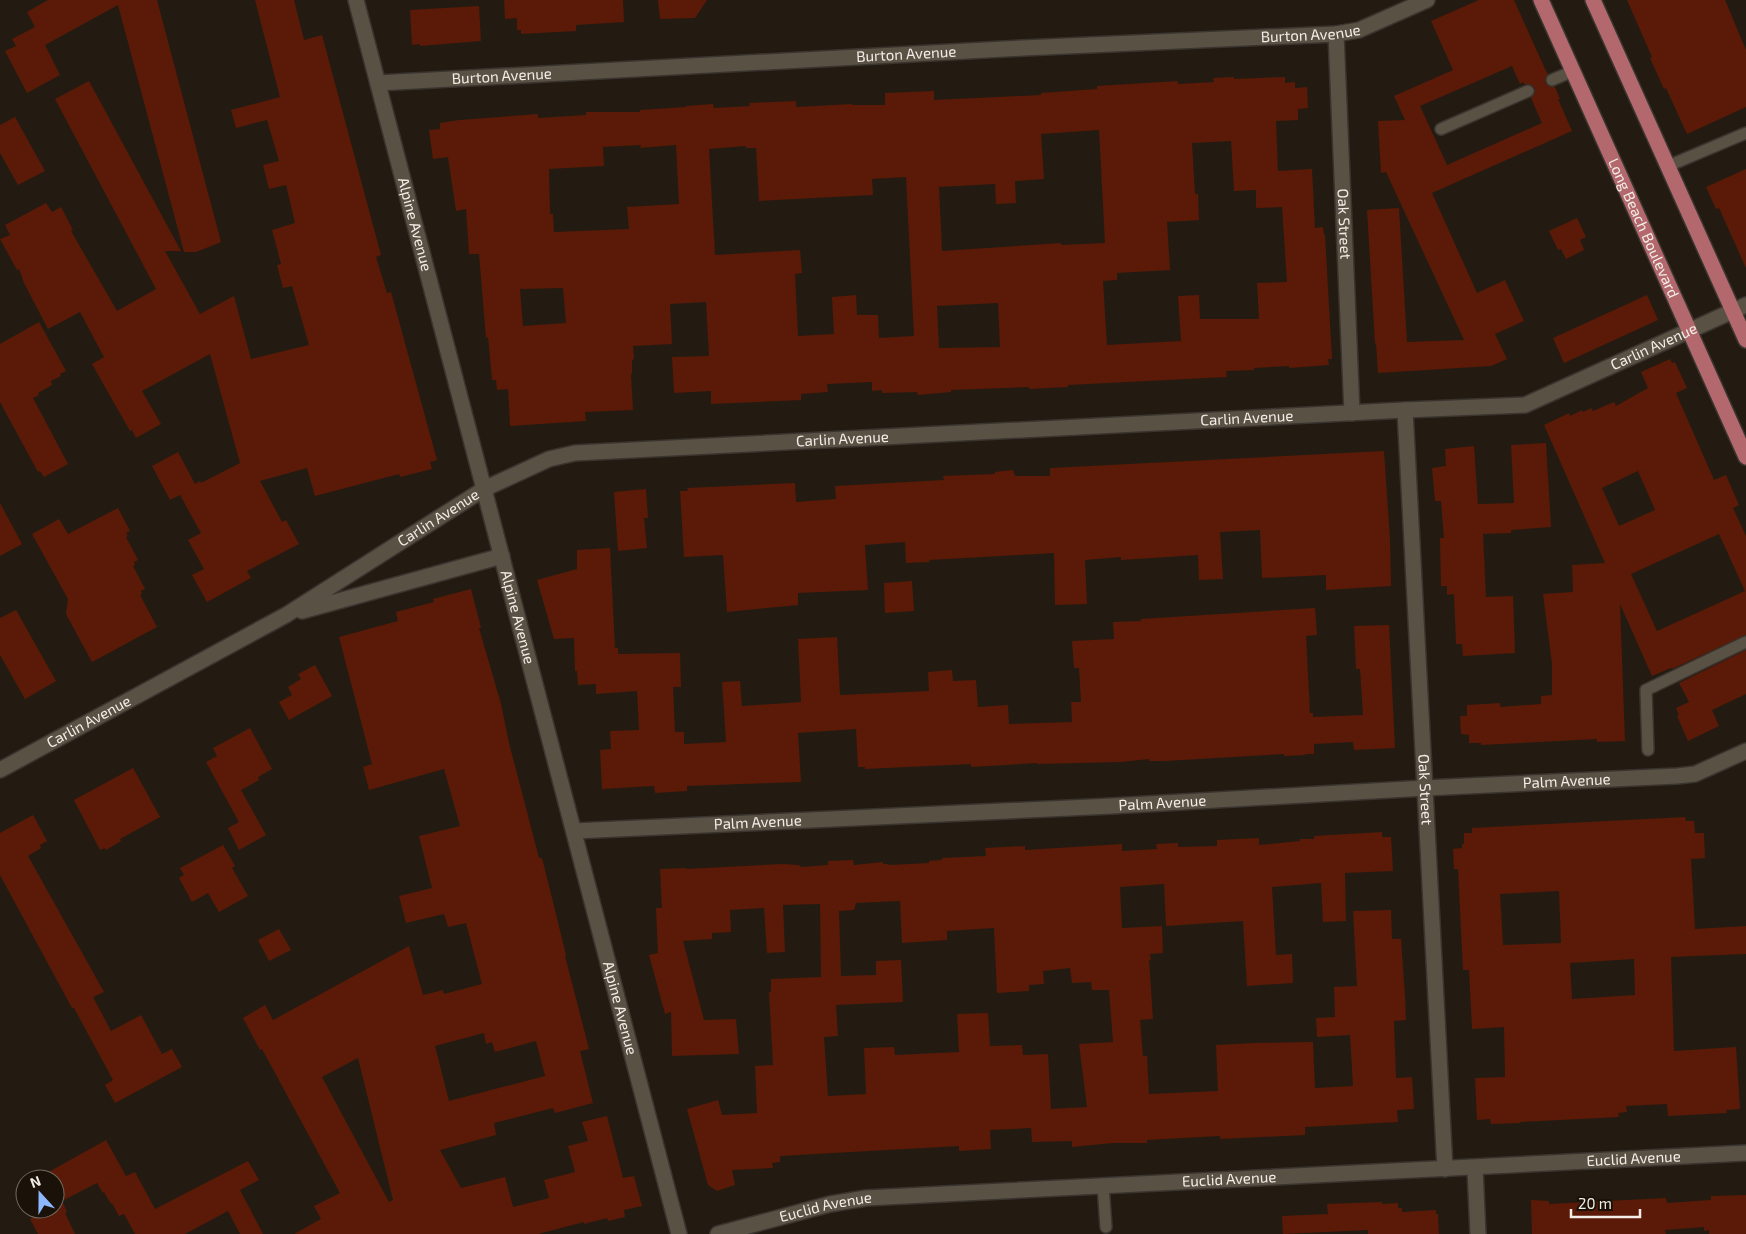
<svg xmlns="http://www.w3.org/2000/svg" width="1746" height="1234" font-family="'Exo 2',sans-serif">
	<rect width="100%" height="100%" fill="#231b11"/>
	<!-- building -->
	<g fill="#5a1a07" fill-rule="evenodd">
		<polygon points="48,0 157,0 221,242 196,252 184,252 118,5 45,45 60,75 27,93 5,51 16,46 12,39 35,27 27,12"/>
		<polygon points="255,0 294,0 304,40 322,35 381,255 376,257 387,293 391,292 437,460 430,462 432,469 400,477 399,474 315,496 307,468 260,481 282,522 286,520 299,544 247,571 251,578 207,602 192,575 204,569 188,540 201,533 180,495 170,500 152,466 178,452 195,484 200,481 201,483 240,463 210,354 142,391 161,424 136,438 132,430 130,431 92,364 104,357 80,312 48,329 24,283 19,269 17,270 0,239 10,235 5,225 46,203 52,212 61,207 73,230 71,231 117,311 156,289 55,99 89,81 181,251 165,251 200,314 234,296 251,359 309,345 292,286 283,288 277,265 281,264 272,230 295,223 286,185 269,189 263,165 279,161 267,120 236,128 231,110 280,97"/>
		<polygon points="504,0 623,0 624,22 576,25 576,31 521,34 521,30 517,30 517,18 505,19"/>
		<polygon points="658,0 707,0 695,18 660,19"/>
		<path d="M1479,0H1514L1546,71L1548,74L1545,79V83L1551,87H1555L1560,99H1558L1572,131L1432,193L1477,293L1505,280L1524,321L1495,334L1507,359L1491,366L1378,373L1376,343L1375,344L1367,210L1399,208L1407,342L1464,340L1386,172L1381,173L1378,121L1405,120L1394,96L1453,70L1431,21ZM1512,66L1520,84L1523,82L1524,84H1529L1535,88V92L1531,98L1542,123L1447,165L1420,106Z"/>
		<polygon points="1627,0 1725,0 1746,50 1746,107 1687,134 1666,88 1664,89 1650,58 1652,57"/>
		<polygon points="479,6 481,41 420,46 420,44 412,45 410,10"/>
		<path d="M1234,77V79L1285,77V83L1295,82V88L1307,87L1308,108L1298,109V120L1276,121L1278,171L1312,169L1315,228L1323,227L1324,235H1325L1332,359H1328L1329,365L1289,368V366L1254,368V370L1226,371L1227,377L1068,385V387L1029,389V387L951,390V392L918,395L917,392L882,393V390L872,391V382L827,384L828,392L801,394V400L711,404V391L674,393L672,357L709,356L706,302L670,304L672,344L633,346L634,359L632,360V374H631L633,410L585,412L586,421L510,426L508,389L497,390L496,380H492L489,347L488,337L486,338L479,254H469L466,209L456,211L448,157L433,159L429,130L440,129V123L459,120L538,114V118L586,115V112H640V110L686,107V106L713,104L714,108L750,106L749,103L796,101V107L852,104V105H885V93L934,91V100L1041,95V93L1097,89V86L1178,81V84L1214,82L1213,78ZM1099,130L1105,243L1061,245V243L942,251L939,187L995,184L996,204L1016,203L1015,181L1044,179L1041,134ZM1231,141L1234,191L1256,190V208L1282,207L1287,282L1257,283L1259,319H1200L1199,295L1178,296L1181,341L1107,345L1103,281L1117,280V273L1170,270L1167,222L1199,220L1198,194H1195L1192,143ZM641,145L640,148L676,145L679,204L627,207L629,229L554,232L553,214H550L549,169L604,166L603,147ZM746,146V148H756L759,201L873,195L872,179L906,177L914,336L879,338L878,315H857L856,295L832,297L834,334L798,336L795,274L802,273L800,250L715,255L709,149ZM563,288L566,323L523,326L520,289ZM998,303L1000,347L939,348L937,306Z"/>
		<polygon points="15,117 45,171 18,185 0,153 0,125"/>
		<polygon points="1746,169 1746,268 1719,208 1716,209 1706,187"/>
		<polygon points="1577,218 1586,237 1580,240 1584,250 1566,259 1561,249 1558,250 1549,231"/>
		<polygon points="1647,295 1658,320 1564,363 1553,338"/>
		<polygon points="39,322 66,371 60,374 61,376 51,381 52,385 38,393 39,395 33,398 68,464 44,477 40,471 38,472 0,402 0,344"/>
		<path d="M1670,359L1672,363L1675,362L1687,388L1676,393L1714,480L1726,475L1739,505L1733,508L1746,536V635L1672,669L1671,668L1652,676L1620,604L1625,741L1597,742V739L1481,745V743H1469V735L1461,734L1460,716H1467V705L1500,703V707L1541,704V696L1552,695V664L1543,594L1573,592L1572,565L1605,563L1544,425L1569,413L1570,416L1582,410L1583,412L1591,408L1593,411L1614,402L1616,406L1648,388L1641,372ZM1638,471L1655,510L1619,526L1602,488ZM1719,534L1745,591L1657,631L1631,574Z"/>
		<polygon points="1546,443 1551,527 1511,530 1511,533 1483,534 1486,597 1513,596 1515,653 1463,656 1462,644 1456,644 1454,594 1447,595 1447,586 1441,586 1440,538 1444,538 1441,501 1435,501 1432,468 1446,466 1445,449 1474,446 1478,504 1514,503 1511,445"/>
		<polygon points="1384,451 1390,539 1391,586 1326,590 1326,575 1262,578 1260,530 1220,532 1223,579 1199,580 1198,555 1121,560 1121,557 1085,560 1087,604 1055,605 1054,553 929,560 930,562 906,563 905,542 865,545 868,590 798,593 798,605 727,612 723,555 684,557 680,491 688,491 687,488 795,483 796,502 836,499 835,486 944,480 943,476 995,474 995,472 1013,470 1015,476 1050,476 1050,468"/>
		<polygon points="646,489 648,518 644,518 647,548 618,551 614,492"/>
		<polygon points="0,503 22,544 0,556"/>
		<polygon points="118,508 130,531 126,533 128,536 126,537 138,560 134,562 135,565 133,566 145,589 141,591 142,594 140,595 157,627 92,662 66,614 68,599 32,534 59,519 68,534"/>
		<polygon points="610,548 615,648 618,648 618,654 680,653 681,687 673,687 675,732 684,732 684,744 726,742 722,682 740,681 742,706 801,702 798,639 837,637 840,695 929,691 928,672 952,670 953,681 976,680 978,707 1008,705 1009,724 1072,722 1071,702 1081,702 1079,668 1074,668 1072,641 1114,639 1113,622 1141,621 1141,619 1315,608 1317,635 1306,636 1310,713 1313,713 1313,717 1363,715 1360,669 1356,669 1354,626 1389,625 1395,748 1354,750 1353,742 1314,744 1314,754 1305,754 1305,755 1284,756 1284,754 1165,761 1149,761 1149,759 1121,762 1037,764 1037,763 971,767 971,764 865,769 865,767 858,767 856,729 798,733 801,782 687,786 687,791 655,793 654,786 602,789 600,750 611,749 610,731 639,730 637,691 596,694 596,684 578,685 577,671 575,671 574,638 554,639 537,580 577,569 577,550"/>
		<polygon points="912,581 914,611 885,613 884,583"/>
		<path d="M471,589L481,628H479L501,704L509,743L539,858H542L552,898L566,955L565,956L589,1049L580,1051L593,1103L555,1113L553,1108L494,1123L496,1135L440,1150L461,1188L505,1177L513,1207L549,1198L544,1180L575,1172L568,1146L588,1141L582,1122L607,1116L623,1178L634,1176L642,1206L624,1210L625,1217L608,1221L607,1218L584,1224V1222L538,1234H294L321,1219L314,1206L340,1193L262,1049L260,1050L243,1018L265,1005L273,1020L409,946L423,995L443,990L444,994L482,984L466,923L448,927L444,914L406,923L399,896L432,888L419,836L460,826L444,769L369,790L363,767L372,764L339,637L398,621L396,612L434,602L433,599ZM484,1033L486,1044L492,1042L495,1052L536,1041L545,1076L449,1101L435,1046ZM358,1058L393,1200L389,1202L322,1077Z"/>
		<polygon points="16,610 56,681 25,699 0,655 0,618"/>
		<polygon points="1746,650 1746,694 1712,710 1719,726 1688,741 1677,716 1679,715 1676,708 1689,702 1679,683"/>
		<polygon points="315,665 332,696 289,720 279,702 292,695 288,687 301,679 298,674"/>
		<polygon points="250,728 272,769 258,777 259,780 241,790 266,835 239,850 228,828 239,822 206,762 217,756 213,748"/>
		<polygon points="133,768 160,817 120,839 121,841 106,850 105,848 100,850 74,800"/>
		<polygon points="33,815 47,841 40,845 41,848 28,856 104,992 93,997 111,1031 141,1015 162,1054 172,1049 182,1067 115,1103 105,1085 113,1080 74,1008 72,1008 0,875 0,833"/>
		<path d="M1685,817L1686,821H1694L1695,833H1704L1705,858L1691,859L1695,929L1746,926V954L1671,957L1674,1051L1736,1047L1740,1109L1726,1110L1727,1113L1668,1116L1667,1104L1626,1106L1627,1112L1618,1113L1619,1117L1601,1118L1520,1122V1123L1491,1124L1490,1119L1477,1120L1475,1078L1505,1077L1504,1027L1472,1029L1469,970H1463L1458,869H1454L1453,849L1462,848V844H1464V833H1472V828ZM1559,891L1561,943L1503,945L1500,894ZM1634,959L1635,995L1572,999L1570,963Z"/>
		<path d="M1382,832V837H1391L1393,871L1345,873L1346,921L1323,922L1321,883L1272,887L1276,955L1292,954L1293,983L1247,986L1243,921L1166,926L1164,884L1120,887L1122,928L1162,926L1163,953L1150,954L1151,960H1149L1153,1019L1140,1020L1143,1056H1147L1149,1094L1218,1091L1216,1045L1254,1043L1313,1042L1315,1088L1353,1086L1350,1035L1317,1037L1316,1018L1335,1017L1334,987L1357,986L1353,911L1391,910L1392,939H1401L1405,997L1406,1020L1394,1021L1396,1078L1412,1077L1414,1109L1397,1110L1398,1122L1305,1127V1135L1220,1139V1136L1147,1140V1143H1113L1072,1147V1141L1032,1142L1031,1128L990,1130L991,1149L959,1151V1146L780,1156V1162L772,1163L773,1168L732,1170L735,1185L717,1191L708,1185L687,1109L718,1100L722,1115L757,1113L755,1066L773,1065L769,992H771V979L821,977L820,904L783,905L785,952L767,953L764,908L730,910L731,932L712,933V939L683,941L704,1020L736,1019L739,1054L672,1056L671,1012L665,1014L649,955L658,953L656,908H662L660,869L686,868V869L782,864L799,865L801,867L828,865V861L853,860L854,865L883,862V864H888L889,865L929,863V861L942,860V858L986,856L985,848L1025,846V850L1122,844V851L1157,849L1156,844L1178,843V847L1217,846V840L1259,838V845L1300,841V839H1314V836ZM900,901L902,943L947,940V931L994,928L997,993L1029,991V985L1044,984L1043,971L1070,968L1072,983L1091,982L1092,990H1109L1113,1042L1079,1044L1087,1107L1051,1109L1048,1054L1023,1055L1022,1045L990,1046L988,1013L957,1014L959,1052L895,1055L894,1047L864,1048L866,1094L828,1096L824,1037L838,1036L836,1005L903,1002L901,960L876,961V975L841,976L839,911L854,910L856,903Z"/>
		<polygon points="223,845 235,866 232,868 248,896 219,912 208,893 192,902 179,878 184,875 180,868"/>
		<polygon points="279,929 291,950 269,961 258,940"/>
		<polygon points="106,1140 126,1176 135,1172 155,1209 248,1161 259,1180 240,1190 263,1234 240,1234 228,1211 185,1234 135,1234 124,1214 119,1216 112,1203 111,1204 104,1192 103,1193 97,1183 62,1201 67,1212 65,1213 75,1234 38,1234 30,1219 37,1215 34,1209 55,1209 55,1179 36,1179"/>
		<polygon points="1746,1195 1746,1234 1709,1234 1709,1230 1704,1231 1704,1227 1665,1230 1666,1234 1532,1234 1531,1200 1549,1201 1549,1204 1666,1198 1667,1203 1711,1200 1711,1196"/>
		<polygon points="1382,1202 1382,1204 1398,1203 1398,1208 1402,1208 1402,1212 1436,1210 1436,1214 1438,1214 1439,1234 1368,1234 1368,1230 1283,1234 1282,1216 1328,1214 1327,1204"/>
	</g>
	<g fill="none" stroke-linecap="round" stroke-linejoin="round">
		<defs>
			<g id="service">
				<polyline points="1552,80 1573,71"/>
				<polyline points="1441,129 1528,91"/>
				<polyline points="1668,166 1746,133"/>
				<polyline points="1648,750 1646,690 1746,642"/>
				<polyline points="1103,1185 1106,1227"/>
			</g>
			<g id="minor">
				<path id="s1" d="M1336,34L1352,413"/>
				<path id="s2" d="M378,83L1023,48L1336,34L1359,30L1427,0"/>
				<path id="s3" d="M1405,410L1445,1169"/>
				<polyline points="302,611 502,556"/>
				<path id="s4" d="M0,770L286,615L484,489L549,459L575,453L1405,410L1525,405L1746,305"/>
				<path id="s5" d="M574,831L1112,806L1425,788L1677,776L1695,774L1746,751"/>
				<polyline points="1475,1168 1478,1234"/>
				<path id="s6" d="M718,1234L830,1204L866,1198L1746,1153"/>
			</g>
			<g id="tertiary">
				<path id="s7" d="M356,0L679,1234"/>
			</g>
			<g id="primary">
				<path id="s8" d="M1541,0L1746,457"/>
				<polyline points="1593,0 1746,340"/>
			</g>
		</defs>
		<!-- service casing -->
		<use href="#service" stroke="#3a342f" stroke-width="14"/>
		<!-- minor casing -->
		<use href="#minor" stroke="#3a342f" stroke-width="18"/>
		<!-- tertiary casing -->
		<use href="#tertiary" stroke="#3a342f" stroke-width="18"/>
		<!-- primary casing -->
		<use href="#primary" stroke="#3a342f" stroke-width="18"/>
		<!-- service -->
		<use href="#service" stroke="#5a5145" stroke-width="11"/>
		<!-- minor -->
		<use href="#minor" stroke="#5a5145" stroke-width="15"/>
		<!-- tertiary -->
		<use href="#tertiary" stroke="#5a5145" stroke-width="15"/>
		<!-- primary -->
		<use href="#primary" stroke="#b2686d" stroke-width="15"/>
	</g>
	<g text-anchor="middle" stroke-width="4" stroke-linejoin="round" paint-order="stroke">
		<!-- street labels -->
		<g font-size="15" fill="#f2ede6" stroke="#1a1208">
			<text dy="5" stroke="none"><textPath href="#s2" startOffset="934">Burton Avenue</textPath></text>
			<text dy="5" stroke="none"><textPath href="#s2" startOffset="529">Burton Avenue</textPath></text>
			<text dy="5" stroke="none"><textPath href="#s2" startOffset="124">Burton Avenue</textPath></text>
			<text dy="5" stroke="none"><textPath href="#s1" startOffset="190">Oak Street</textPath></text>
			<text dy="5" stroke="none"><textPath href="#s7" startOffset="232">Alpine Avenue</textPath></text>
			<text dy="5" stroke="none"><textPath href="#s8" startOffset="250">Long Beach Boulevard</textPath></text>
			<text dy="5" stroke="none"><textPath href="#s4" startOffset="1751">Carlin Avenue</textPath></text>
			<text dy="5" stroke="none"><textPath href="#s4" startOffset="1331">Carlin Avenue</textPath></text>
			<text dy="5" stroke="none"><textPath href="#s4" startOffset="926">Carlin Avenue</textPath></text>
			<text dy="5" stroke="none"><textPath href="#s4" startOffset="506">Carlin Avenue</textPath></text>
			<text dy="5" stroke="none"><textPath href="#s7" startOffset="638">Alpine Avenue</textPath></text>
			<text dy="5" stroke="none"><textPath href="#s4" startOffset="101">Carlin Avenue</textPath></text>
			<text dy="5" stroke="none"><textPath href="#s5" startOffset="994">Palm Avenue</textPath></text>
			<text dy="5" stroke="none"><textPath href="#s3" startOffset="380">Oak Street</textPath></text>
			<text dy="5" stroke="none"><textPath href="#s5" startOffset="589">Palm Avenue</textPath></text>
			<text dy="5" stroke="none"><textPath href="#s5" startOffset="184">Palm Avenue</textPath></text>
			<text dy="5" stroke="none"><textPath href="#s7" startOffset="1042">Alpine Avenue</textPath></text>
			<text dy="5" stroke="none"><textPath href="#s6" startOffset="921">Euclid Avenue</textPath></text>
			<text dy="5" stroke="none"><textPath href="#s6" startOffset="516">Euclid Avenue</textPath></text>
			<text dy="5" stroke="none"><textPath href="#s6" startOffset="111">Euclid Avenue</textPath></text>
		</g>
	</g>
	<!-- north arrow -->
	<g transform="translate(40 1194) rotate(339)"><circle r="24" fill="#1a1208" stroke="#706a61"/>
	<path d="M0-4L9 19L0 12L-9 19Z" fill="#8eb8fd"/>
	<text y="-8" font-size="14" font-weight="bold" text-anchor="middle" fill="#f2ede6">N</text>
	</g>
	<!-- scale -->
	<path d="M1571 1209v8h69v-8" fill="none" stroke="#f2ede6" stroke-width="2.5"/>
	<text x="1578" y="1209" font-size="15" fill="#f2ede6" stroke="#1a1208" stroke-width="4" paint-order="stroke">20 m</text>
</svg>
